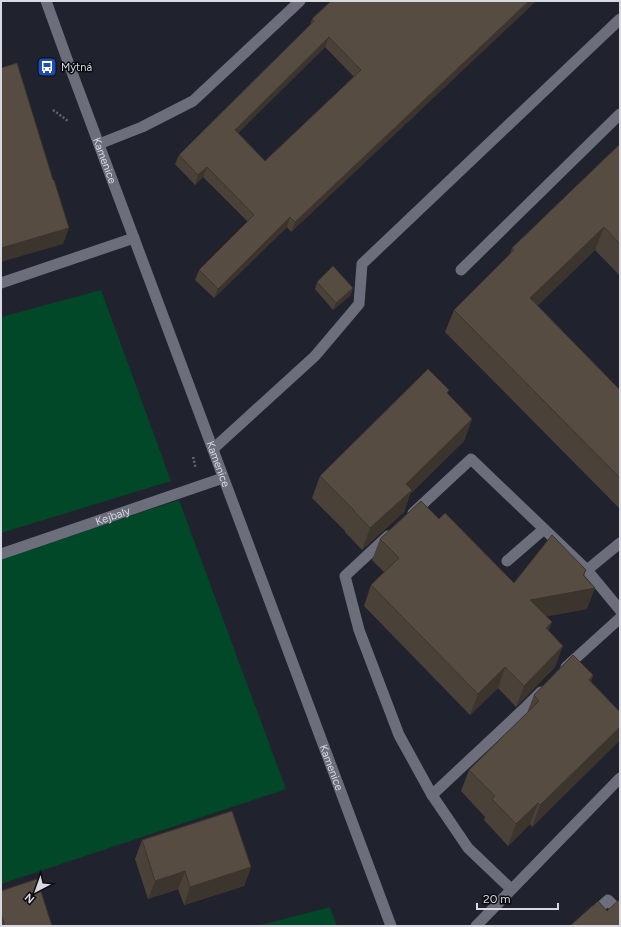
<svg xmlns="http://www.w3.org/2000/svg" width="621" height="927" font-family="Figtree,sans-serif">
	<rect width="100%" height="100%" fill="#20222d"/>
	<!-- green -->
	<g fill="#004828">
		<polygon points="101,290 171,481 1,533 1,317"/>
		<polygon points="179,500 286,789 1,884 1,559 59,539"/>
		<polygon points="330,907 337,926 257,926"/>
	</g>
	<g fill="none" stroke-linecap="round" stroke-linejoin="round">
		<!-- path -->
		<g stroke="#63656f" stroke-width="2.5" stroke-dasharray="2 2" stroke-linecap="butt">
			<polyline points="53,110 68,121"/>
			<polyline points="193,457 195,465 195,468"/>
		</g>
		<!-- service -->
		<g stroke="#6c6e7c" stroke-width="11">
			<polyline points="99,144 142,127 193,101 300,1"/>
			<polyline points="461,270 620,114"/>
			<polyline points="1,283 134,238"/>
			<polyline points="213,449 315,356 359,304 362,264 620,19"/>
			<polyline points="413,513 471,459 587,570 620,610"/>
			<polyline points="388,536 345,576 359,630 399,735 432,795"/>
			<polyline points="507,561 544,529"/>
			<polyline points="587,570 620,543"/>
			<polyline points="566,667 620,618"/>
			<polyline points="511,889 468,848 432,795 526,707 541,692"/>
			<polyline points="476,926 620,778"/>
			<polyline points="580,926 608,900 620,912"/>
		</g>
		<!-- minor -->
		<path stroke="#6c6e7c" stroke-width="11" id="s1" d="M1,554L223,478"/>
		<!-- tertiary -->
		<path stroke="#6c6e7c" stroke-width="11" id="s2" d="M46,1L67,59L391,926"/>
	</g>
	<!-- wall -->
	<g fill="#4a4139" fill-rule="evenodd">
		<path d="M331,1H536L291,232L287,227L214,298L195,280L199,270L248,222L203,177L195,185L175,164L179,155L310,25L312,19ZM325,47L354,77L265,161L238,133Z"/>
		<polygon points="620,144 620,276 595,250 537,306 620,390 620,509 445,332 454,310 510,254 512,248"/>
		<polygon points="317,282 351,295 333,310 315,289"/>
		<polygon points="448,394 472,419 464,441 410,494 404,512 362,550 345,532 345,531 312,498 320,476"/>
		<polygon points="439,519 514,583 584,576 587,609 546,616 555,667 516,707 498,688 470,715 364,606 371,585 384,572 372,560 380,539"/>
		<polygon points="593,675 591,682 620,712 619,741 532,827 530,824 508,846 484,820 485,817 461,791 469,770 527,713 534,695"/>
		<polygon points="142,840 251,867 244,886 184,905 178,889 148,899 135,859"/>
		<polygon points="1,891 52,926 1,926"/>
	</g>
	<!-- shaded-wall -->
	<g fill="#3c352e">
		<polygon points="529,1 536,1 291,232 295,222"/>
		<polygon points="329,37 325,47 231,140 235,130"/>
		<polygon points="207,167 203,177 195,185 198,175"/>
		<polygon points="290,217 287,227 214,298 218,289"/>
		<polygon points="604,227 595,250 522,321 530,298"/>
		<polygon points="69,228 63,244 1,262 1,248"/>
		<polygon points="353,288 351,295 333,310 336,303"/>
		<polygon points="472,419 464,441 410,494 404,512 362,550 370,528 406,484"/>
		<polygon points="586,570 579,590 595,588 587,609 523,621 530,600 583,575"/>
		<polygon points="552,622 544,643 546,628"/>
		<polygon points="563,646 555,667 516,707 524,686"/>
		<polygon points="505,667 498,688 470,715 478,694"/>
		<polygon points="593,675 585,697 589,680"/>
		<polygon points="620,727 619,741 532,827 540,805"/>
		<polygon points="538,803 530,824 508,846 516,824"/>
		<polygon points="251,867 244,886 184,905 190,887"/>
		<polygon points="185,871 178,889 148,899 155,881"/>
	</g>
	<!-- building -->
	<g fill="#564c42" stroke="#3c352e" fill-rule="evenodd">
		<path d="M331,1H529L295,222L290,217L218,289L199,270L254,215L207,167L198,175L179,155L314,21L312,19ZM329,37L361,70L265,161L235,130Z"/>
		<polygon points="17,63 53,180 54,180 69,228 1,248 1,68"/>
		<polygon points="620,144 620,244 604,227 530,298 620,390 620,478 454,310 514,250 512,248"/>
		<polygon points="333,266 353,288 336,303 317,282"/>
		<polygon points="428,369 449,390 447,393 472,419 406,484 412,490 370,528 353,510 354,510 320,476"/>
		<polygon points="421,501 439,519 445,513 514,583 552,535 586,570 583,575 595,588 530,600 552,622 546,628 563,646 524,686 505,667 478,694 371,585 399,558 380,539"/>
		<polygon points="573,655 593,675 589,680 620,712 620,727 540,805 538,803 516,824 492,799 495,796 469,770 539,701 534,695"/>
		<polygon points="232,811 251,867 190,887 185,871 155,881 142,840"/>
		<polygon points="37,879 52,926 5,926 1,914 1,891"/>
		<polygon points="619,900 620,901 620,926 570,926 591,907 594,905 598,901 607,911"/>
	</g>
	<!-- icons -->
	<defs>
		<symbol id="bus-square" viewBox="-11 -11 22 22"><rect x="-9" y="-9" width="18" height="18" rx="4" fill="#1a4fb4" stroke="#0b0c11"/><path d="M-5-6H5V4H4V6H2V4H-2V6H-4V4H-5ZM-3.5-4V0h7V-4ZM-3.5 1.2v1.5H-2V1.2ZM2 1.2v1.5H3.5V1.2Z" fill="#fff"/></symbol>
	</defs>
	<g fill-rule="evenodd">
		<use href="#bus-square" x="36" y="56" width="22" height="22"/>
	</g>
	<g text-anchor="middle" stroke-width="3" stroke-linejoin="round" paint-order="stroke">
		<!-- poi labels -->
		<g font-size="11" fill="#d8d9e1" stroke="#0b0c11" text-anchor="start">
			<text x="61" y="71">Mýtná</text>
		</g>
		<!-- street labels -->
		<g font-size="11" fill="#d8d9e1" stroke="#0b0c11">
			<text dy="4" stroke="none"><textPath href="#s2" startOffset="170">Kamenice</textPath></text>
			<text dy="4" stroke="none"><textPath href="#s2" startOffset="494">Kamenice</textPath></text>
			<text dy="4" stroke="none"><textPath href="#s1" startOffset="118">Kejbaly</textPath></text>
			<text dy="4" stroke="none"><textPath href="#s2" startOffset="818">Kamenice</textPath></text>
		</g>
	</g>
	<!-- border -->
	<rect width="621" height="927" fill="none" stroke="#d8d9e1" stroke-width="4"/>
	<!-- north arrow -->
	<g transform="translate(36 891) rotate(221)" stroke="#0b0c11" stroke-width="3" paint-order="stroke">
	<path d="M0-3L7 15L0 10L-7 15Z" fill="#d8d9e1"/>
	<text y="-6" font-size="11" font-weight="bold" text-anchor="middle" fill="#d8d9e1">N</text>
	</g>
	<!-- scale -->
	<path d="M477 903v6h81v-6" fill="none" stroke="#d8d9e1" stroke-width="2"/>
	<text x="483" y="903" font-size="12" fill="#d8d9e1" stroke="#0b0c11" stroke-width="3" paint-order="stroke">20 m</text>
</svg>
